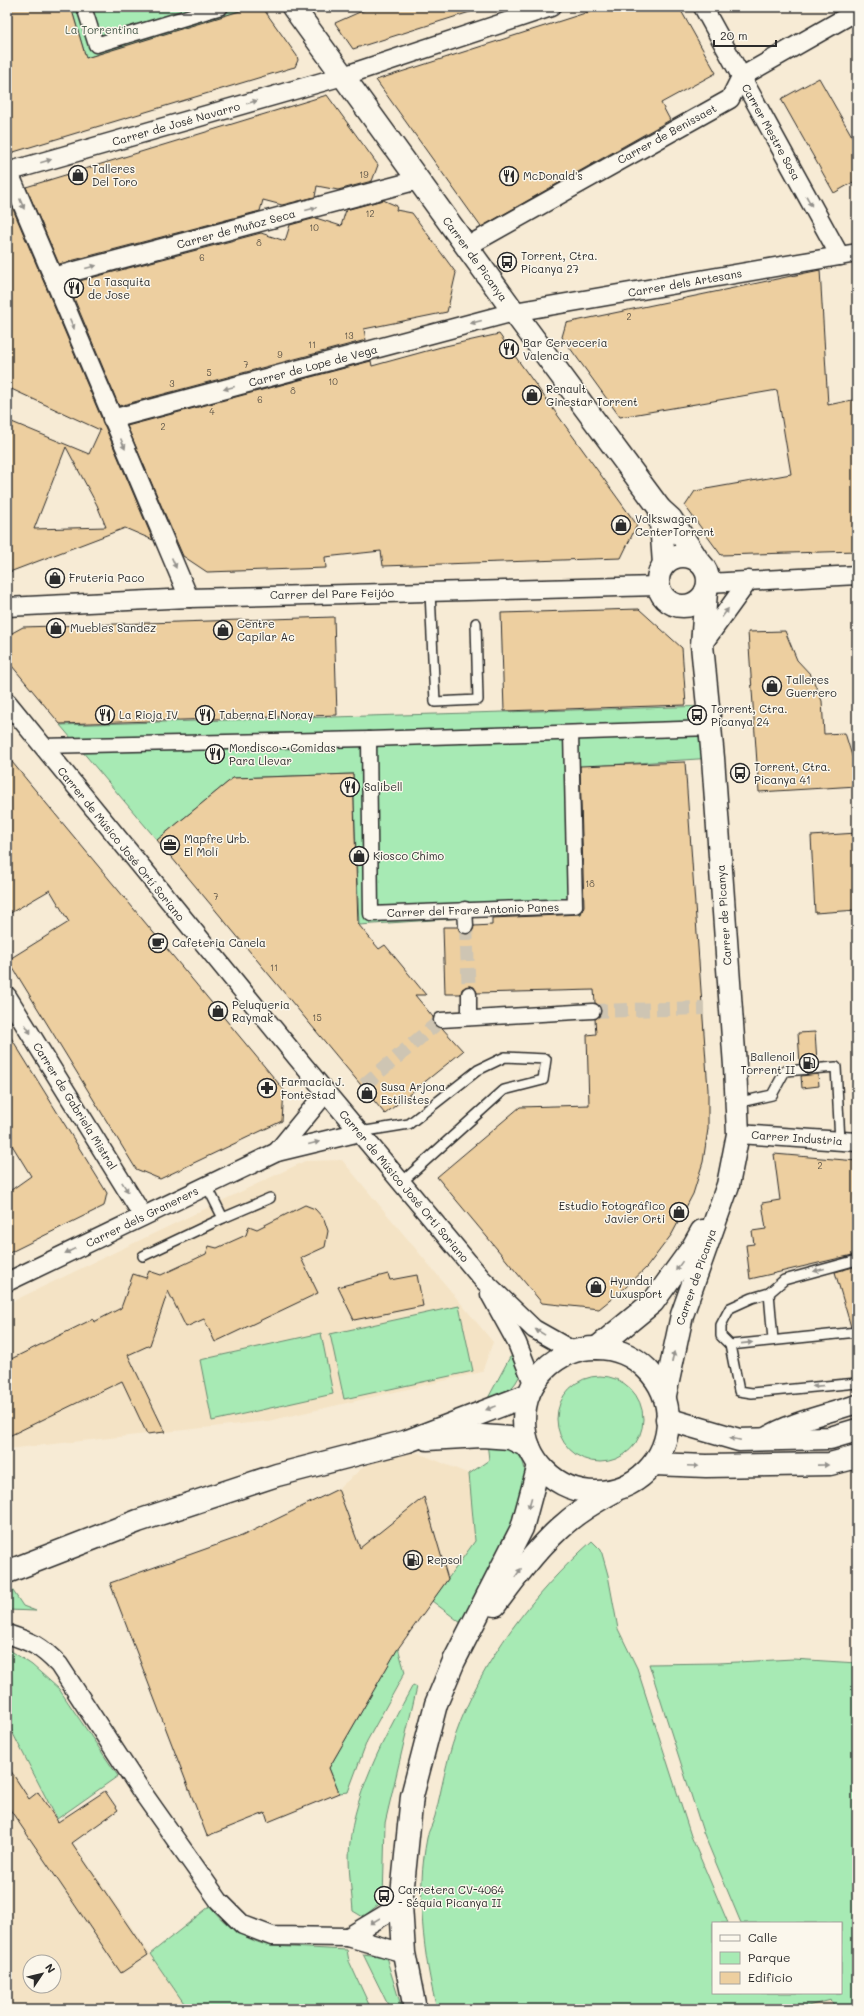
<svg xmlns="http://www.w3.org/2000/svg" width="864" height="2016" font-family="Mali,sans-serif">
	<rect width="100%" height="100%" fill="#f7ebd5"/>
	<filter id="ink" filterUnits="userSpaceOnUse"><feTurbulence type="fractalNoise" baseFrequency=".025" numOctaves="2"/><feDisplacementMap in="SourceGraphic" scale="8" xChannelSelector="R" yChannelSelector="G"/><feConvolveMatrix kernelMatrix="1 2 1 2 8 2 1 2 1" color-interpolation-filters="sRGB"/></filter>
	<g filter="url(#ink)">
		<!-- built -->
		<g fill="#f4e3c5" fill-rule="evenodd">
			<polygon points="342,1160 493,1342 482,1372 268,1421 7,1449 7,1304 305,1161"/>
			<polygon points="416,1452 469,1474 475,1541 398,1648 338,1489 367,1464"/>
			<path d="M7,1722L57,1819L188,2009H7ZM30,1962H54V1986H30Z"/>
			<polygon points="831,2000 835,2009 796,2009 812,2005"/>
		</g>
		<!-- green -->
		<g fill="#a7eab4" stroke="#698a70">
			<polygon points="71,7 253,7 86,58"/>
			<polygon points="709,706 713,758 577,767 582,914 492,916 359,925 353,774 233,778 157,840 60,725"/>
			<polygon points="459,1306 473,1371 344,1399 330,1334"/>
			<polygon points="321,1333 333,1394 212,1421 200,1360"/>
			<path d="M510,1357H513L521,1372C515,1389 504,1396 487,1400Z"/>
			<circle cx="600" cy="1419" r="43"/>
			<path d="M487,1442C506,1442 524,1452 525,1472C526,1484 520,1494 517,1505C512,1518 509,1532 504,1545C492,1572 478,1600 461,1623L432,1601L475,1541L469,1474L489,1460Z"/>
			<path d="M592,1541L601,1550L608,1575L618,1629L637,1668L691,1836L728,1923H713V1993H841V1923H741L703,1832L649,1664L719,1663L793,1659L857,1663V2009H835L831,2000L796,2009H437C423,1955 416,1893 427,1838C428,1831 433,1824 435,1816C442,1788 446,1761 456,1734C482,1659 533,1594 592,1541Z"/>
			<polygon points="9,1585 23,1606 36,1611 7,1610 7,1587"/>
			<polygon points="7,1648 32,1665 59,1689 118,1776 57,1819 7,1722"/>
			<polygon points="398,1648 405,1672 367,1741 348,1792 339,1793 329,1768"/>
			<path d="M413,1685L417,1687L385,1823L383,1901L363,1917L353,1911C352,1894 349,1876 349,1859C349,1800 386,1735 413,1685Z"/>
			<path d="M210,1906C225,1926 247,1941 271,1946L347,1950L349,1961L371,2009H188L150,1954Z"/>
			<polygon points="363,1954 386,1957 402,2009 390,2009"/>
		</g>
		<!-- building -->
		<g fill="#edcfa0" stroke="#2b2b2b" fill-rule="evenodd">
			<polygon points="7,7 71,7 86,58 253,7 262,7 297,56 298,60 295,67 291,68 7,154"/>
			<polygon points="371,7 472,7 473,11 353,49 335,23"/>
			<polygon points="604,7 679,7 716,73 661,103 670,120 481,227 376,80"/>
			<polygon points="819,78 857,145 857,180 834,193 781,99"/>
			<polygon points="327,95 378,165 372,181 338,190 317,186 315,197 282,205 263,200 260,211 59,264 26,187"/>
			<path d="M7,195L153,540L125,528L7,573V420L89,454L100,430L7,387ZM66,447L97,505L106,527L34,529Z"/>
			<polygon points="383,200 397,206 396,210 412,213 456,273 447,312 364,329 366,340 119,406 68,284 261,233 285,241 290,225 316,218 341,226 346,210"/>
			<polygon points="820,270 828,405 857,399 857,551 721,555 685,506 695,491 791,474 777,390 620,417 562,337 566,323"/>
			<polygon points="499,334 637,525 621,558 383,566 381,551 325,557 326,568 207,572 183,556 127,426 371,361 372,366 441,347"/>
			<polygon points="639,609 682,648 686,705 504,711 501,613"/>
			<polygon points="334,617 337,715 60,724 7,660 7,640 12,633 23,627"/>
			<polygon points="785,631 797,660 811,675 822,701 824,734 845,733 857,772 857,786 759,792 748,632"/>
			<polygon points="7,756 284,1090 282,1121 160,1179 136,1169 8,960 69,922 50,890 7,915"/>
			<polygon points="685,762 708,1090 708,1129 703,1162 693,1194 672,1234 647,1267 625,1288 599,1309 542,1303 437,1177 520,1107 589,1105 587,1035 596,1034 595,1019 600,1015 601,1010 600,1006 595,1003 594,990 477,993 474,987 469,986 462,989 461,994 445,994 443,927 458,927 462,933 467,934 471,933 474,926 492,925 492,918 581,914 584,906 580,766"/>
			<polygon points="353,774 358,924 379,949 385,945 426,995 415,995 433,1017 434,1025 442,1028 463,1051 385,1114 157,840 233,778"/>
			<polygon points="857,833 857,910 815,913 811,836"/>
			<polygon points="7,1031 107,1193 104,1206 7,1254 7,1193 31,1176 7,1137"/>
			<polygon points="815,1032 817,1062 800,1064 798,1033"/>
			<polygon points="818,1074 819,1086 802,1088 801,1076"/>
			<polygon points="774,1154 857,1161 857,1254 750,1279 746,1245 754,1244 752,1231 766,1229 762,1203 780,1200"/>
			<polygon points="305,1205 315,1209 324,1219 328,1231 325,1247 301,1258 318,1293 215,1342 204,1319 186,1327 168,1291 150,1345 128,1355 165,1432 147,1434 122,1381 7,1437 7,1361 93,1319 94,1322 121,1308 133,1274 146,1278 149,1271 161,1275 206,1254 209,1246 217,1248 246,1235 249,1226 257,1229"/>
			<polygon points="857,1266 857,1326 851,1327 835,1272"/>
			<polygon points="388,1274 390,1280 417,1275 423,1306 354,1320 338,1287"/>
			<polygon points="338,1489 360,1548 424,1497 448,1579 397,1650 329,1768 339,1793 268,1822 265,1813 207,1836 110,1583 242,1536"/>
			<polygon points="7,1765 29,1799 38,1792 58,1822 105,1791 118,1810 72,1843 148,1955 121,1973 7,1805"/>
		</g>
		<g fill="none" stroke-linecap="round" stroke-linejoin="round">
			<!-- pedestrian-tunnel -->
			<g stroke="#cec5b3" stroke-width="14" stroke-dasharray="14 7" stroke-linecap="butt">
				<polyline points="466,926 469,994"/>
				<polyline points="593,1011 704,1008"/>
				<polyline points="364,1085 441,1020"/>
			</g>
			<defs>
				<g id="service">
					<polyline points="430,592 435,702 478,700 476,623"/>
					<polyline points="736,1103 772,1095 785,1071 836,1067 840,1141"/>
					<polyline points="360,1132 409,1124 478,1070 505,1057 546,1059 543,1080 504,1090 402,1182"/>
					<polyline points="207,1186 223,1218"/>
					<polyline points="143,1256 223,1218 270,1198"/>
					<polyline points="769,1293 784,1280 857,1260"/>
					<polyline points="857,1332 730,1345 739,1391 752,1393 857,1383"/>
					<polyline points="730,1345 721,1336 721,1325 730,1308 752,1298 769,1293 773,1340"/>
				</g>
				<g id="pedestrian">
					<polyline points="84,7 96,45 221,7"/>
					<polyline points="369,739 371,914 575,906 571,733"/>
					<polyline points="41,746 369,739 711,728"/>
					<polyline points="465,909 466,926"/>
					<polyline points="469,994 469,1018"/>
					<polyline points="441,1020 593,1011"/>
				</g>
				<g id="minor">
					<polyline points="703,7 840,256"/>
					<polyline points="7,168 189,598"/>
					<polyline points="7,172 343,76 551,7"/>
					<polyline points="466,247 730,99 741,77 857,11"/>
					<polyline points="53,277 418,180"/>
					<polyline points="112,419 514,312 857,253"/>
					<polyline points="708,583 857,575"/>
					<polyline points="7,607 189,598 658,586"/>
					<polyline points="702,645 749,580"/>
					<polyline points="7,702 299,1060 482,1279 534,1329 573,1351"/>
					<polyline points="7,996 143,1216"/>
					<polyline points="738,1134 857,1142"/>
					<polyline points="277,1152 326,1092"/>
					<polyline points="7,1282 277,1152 360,1132"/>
					<polyline points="490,1294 517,1343 533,1383"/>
					<path d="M764,1438C787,1422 830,1413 857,1404"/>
					<path d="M7,1634C32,1642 41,1646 59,1665L140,1789L219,1901L243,1925L272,1936L348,1937L404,1953"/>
					<polyline points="348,1937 401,1905"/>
				</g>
				<g id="tertiary">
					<polyline points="293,7 514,312 660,509 671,519 699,562"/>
					<polyline points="660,509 664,564"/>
					<circle cx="683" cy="581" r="25"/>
					<polyline points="597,1348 653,1302 693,1247 702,1231"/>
					<circle cx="596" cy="1420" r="72"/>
					<polyline points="665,1395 682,1315 728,1185 738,1134 735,1066 713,758 702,645 706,591"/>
					<polyline points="427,1439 482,1436 510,1438 529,1447"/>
					<polyline points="7,1572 138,1521 277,1475 408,1441 528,1395"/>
					<path d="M495,1605C515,1578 535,1551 560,1528C576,1513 594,1502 613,1492"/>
					<polyline points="415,2009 404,1953 401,1905 412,1796 436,1704 454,1661 522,1528 539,1465"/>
				</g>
				<g id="secondary">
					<polyline points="667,1419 739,1440 830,1438 857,1430"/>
					<polyline points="654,1464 706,1466 830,1464 857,1457"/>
				</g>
			</defs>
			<!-- service casing -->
			<use href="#service" stroke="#2b2b2b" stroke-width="12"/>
			<!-- pedestrian casing -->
			<use href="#pedestrian" stroke="#2b2b2b" stroke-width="17"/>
			<!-- minor casing -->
			<use href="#minor" stroke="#2b2b2b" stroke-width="21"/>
			<!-- tertiary casing -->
			<use href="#tertiary" stroke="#2b2b2b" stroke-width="25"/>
			<!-- secondary casing -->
			<use href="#secondary" stroke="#2b2b2b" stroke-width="25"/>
			<!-- service -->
			<use href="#service" stroke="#fbf7ec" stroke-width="9"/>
			<!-- pedestrian -->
			<use href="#pedestrian" stroke="#fbf7ec" stroke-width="14"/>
			<!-- minor -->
			<use href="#minor" stroke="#fbf7ec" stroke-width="18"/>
			<!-- tertiary -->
			<use href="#tertiary" stroke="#fbf7ec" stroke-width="22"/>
			<!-- secondary -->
			<use href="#secondary" stroke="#fbf7ec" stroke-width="22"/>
		</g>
		<!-- one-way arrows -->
		<defs><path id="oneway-solid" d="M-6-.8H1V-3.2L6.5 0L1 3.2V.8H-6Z"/></defs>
		<g fill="#93918c">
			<use href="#oneway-solid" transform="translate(252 102) rotate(-16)"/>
			<use href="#oneway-solid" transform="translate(46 161) rotate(-16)"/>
			<use href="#oneway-solid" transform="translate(809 201) rotate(61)"/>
			<use href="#oneway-solid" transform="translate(22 204) rotate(67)"/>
			<use href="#oneway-solid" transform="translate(311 209) rotate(-15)"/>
			<use href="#oneway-solid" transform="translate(91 267) rotate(-15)"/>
			<use href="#oneway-solid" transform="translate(476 322) rotate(165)"/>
			<use href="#oneway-solid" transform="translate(72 324) rotate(67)"/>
			<use href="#oneway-solid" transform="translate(229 388) rotate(165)"/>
			<use href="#oneway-solid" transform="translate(123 444) rotate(67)"/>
			<use href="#oneway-solid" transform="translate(174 563) rotate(67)"/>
			<use href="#oneway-solid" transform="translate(725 613) rotate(-54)"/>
			<use href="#oneway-solid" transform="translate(28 1029) rotate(58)"/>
			<use href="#oneway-solid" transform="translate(314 1143) rotate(-14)"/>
			<use href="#oneway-solid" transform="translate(125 1187) rotate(58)"/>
			<use href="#oneway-solid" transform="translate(70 1251) rotate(154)"/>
			<use href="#oneway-solid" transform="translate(679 1266) rotate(126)"/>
			<use href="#oneway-solid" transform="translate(819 1270) rotate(165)"/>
			<use href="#oneway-solid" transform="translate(540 1332) rotate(-149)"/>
			<use href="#oneway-solid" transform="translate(747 1343) rotate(-6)"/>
			<use href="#oneway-solid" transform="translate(673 1357) rotate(-78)"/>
			<use href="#oneway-solid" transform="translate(818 1386) rotate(175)"/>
			<use href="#oneway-solid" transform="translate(491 1408) rotate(160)"/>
			<use href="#oneway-solid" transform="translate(735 1439) rotate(-168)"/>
			<use href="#oneway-solid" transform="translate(823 1465) rotate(-1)"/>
			<use href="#oneway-solid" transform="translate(693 1466) rotate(2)"/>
			<use href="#oneway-solid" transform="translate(530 1503) rotate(106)"/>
			<use href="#oneway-solid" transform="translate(518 1573) rotate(-54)"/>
			<use href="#oneway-solid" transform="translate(375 1921) rotate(149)"/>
		</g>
	</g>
	<!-- icons -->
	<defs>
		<symbol id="shop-ring" viewBox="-11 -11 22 22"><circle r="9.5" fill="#fbf7ec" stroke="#2b2b2b" stroke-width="1.5"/><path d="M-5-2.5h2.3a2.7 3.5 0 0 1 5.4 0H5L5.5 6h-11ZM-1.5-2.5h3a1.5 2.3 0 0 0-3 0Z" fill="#2b2b2b"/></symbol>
		<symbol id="restaurant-ring" viewBox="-11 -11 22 22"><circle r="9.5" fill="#fbf7ec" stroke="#2b2b2b" stroke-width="1.5"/><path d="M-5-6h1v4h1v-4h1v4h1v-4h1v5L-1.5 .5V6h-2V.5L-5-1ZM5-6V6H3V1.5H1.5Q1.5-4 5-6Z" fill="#2b2b2b"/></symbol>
		<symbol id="bus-ring" viewBox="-11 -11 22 22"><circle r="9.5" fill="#fbf7ec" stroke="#2b2b2b" stroke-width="1.5"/><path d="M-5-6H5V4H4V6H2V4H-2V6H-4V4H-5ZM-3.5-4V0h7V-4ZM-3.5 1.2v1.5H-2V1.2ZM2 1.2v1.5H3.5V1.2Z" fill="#2b2b2b"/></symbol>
		<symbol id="office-ring" viewBox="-11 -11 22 22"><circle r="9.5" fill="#fbf7ec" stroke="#2b2b2b" stroke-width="1.5"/><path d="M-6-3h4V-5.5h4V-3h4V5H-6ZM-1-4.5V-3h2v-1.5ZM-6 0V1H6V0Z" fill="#2b2b2b"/></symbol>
		<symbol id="cafe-ring" viewBox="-11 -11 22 22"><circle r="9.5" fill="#fbf7ec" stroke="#2b2b2b" stroke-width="1.5"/><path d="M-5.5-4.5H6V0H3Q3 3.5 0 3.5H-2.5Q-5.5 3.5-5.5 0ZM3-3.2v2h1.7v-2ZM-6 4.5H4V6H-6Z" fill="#2b2b2b"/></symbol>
		<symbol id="fuel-ring" viewBox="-11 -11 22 22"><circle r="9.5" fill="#fbf7ec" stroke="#2b2b2b" stroke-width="1.5"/><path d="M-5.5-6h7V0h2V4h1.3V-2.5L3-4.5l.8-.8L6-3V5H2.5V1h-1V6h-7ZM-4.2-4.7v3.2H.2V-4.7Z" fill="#2b2b2b"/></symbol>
		<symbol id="pharmacy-ring" viewBox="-11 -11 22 22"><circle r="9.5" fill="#fbf7ec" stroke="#2b2b2b" stroke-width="1.5"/><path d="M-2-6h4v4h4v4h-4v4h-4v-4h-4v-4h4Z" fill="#2b2b2b"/></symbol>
	</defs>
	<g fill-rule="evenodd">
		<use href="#shop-ring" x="67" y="164" width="22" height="22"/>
		<use href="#restaurant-ring" x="498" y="165" width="22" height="22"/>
		<use href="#bus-ring" x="496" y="251" width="22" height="22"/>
		<use href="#restaurant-ring" x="63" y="277" width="22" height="22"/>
		<use href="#restaurant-ring" x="498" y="338" width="22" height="22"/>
		<use href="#shop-ring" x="521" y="384" width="22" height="22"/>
		<use href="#shop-ring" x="610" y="514" width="22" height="22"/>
		<use href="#shop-ring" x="44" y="567" width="22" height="22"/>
		<use href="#shop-ring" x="45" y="617" width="22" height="22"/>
		<use href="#shop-ring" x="212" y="619" width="22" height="22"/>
		<use href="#shop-ring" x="761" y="675" width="22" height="22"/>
		<use href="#restaurant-ring" x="94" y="704" width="22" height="22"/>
		<use href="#restaurant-ring" x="194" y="704" width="22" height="22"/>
		<use href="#bus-ring" x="686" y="704" width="22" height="22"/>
		<use href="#restaurant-ring" x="204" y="743" width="22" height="22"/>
		<use href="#bus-ring" x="729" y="762" width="22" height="22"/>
		<use href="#restaurant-ring" x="339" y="776" width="22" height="22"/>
		<use href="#office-ring" x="159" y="834" width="22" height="22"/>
		<use href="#shop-ring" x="348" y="845" width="22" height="22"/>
		<use href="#cafe-ring" x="147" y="932" width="22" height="22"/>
		<use href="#shop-ring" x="207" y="1000" width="22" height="22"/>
		<use href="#fuel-ring" x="798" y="1052" width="22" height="22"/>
		<use href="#pharmacy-ring" x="256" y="1077" width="22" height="22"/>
		<use href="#shop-ring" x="356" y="1082" width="22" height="22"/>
		<use href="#shop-ring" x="668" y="1201" width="22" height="22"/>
		<use href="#shop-ring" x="585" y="1276" width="22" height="22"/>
		<use href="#fuel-ring" x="402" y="1549" width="22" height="22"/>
		<use href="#bus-ring" x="373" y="1885" width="22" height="22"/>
	</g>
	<g text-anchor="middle" stroke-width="3" stroke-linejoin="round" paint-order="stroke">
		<!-- number labels -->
		<g font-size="9" fill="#5c5448">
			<text x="364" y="178">19</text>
			<text x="370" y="217">12</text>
			<text x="314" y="231">10</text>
			<text x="259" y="246">8</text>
			<text x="202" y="261">6</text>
			<text x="629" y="320">2</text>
			<text x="349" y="339">13</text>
			<text x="312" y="348">11</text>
			<text x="280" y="358">9</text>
			<text x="246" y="368">7</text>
			<text x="209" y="376">5</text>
			<text x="333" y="385">10</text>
			<text x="172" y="387">3</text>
			<text x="293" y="394">8</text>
			<text x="260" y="403">6</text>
			<text x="212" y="415">4</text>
			<text x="163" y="430">2</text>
			<text x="590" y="887">18</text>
			<text x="216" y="900">7</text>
			<text x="274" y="971">11</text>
			<text x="317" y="1021">15</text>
			<text x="820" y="1169">2</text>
		</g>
		<!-- park labels -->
		<g font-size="11" fill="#4a5b4d" stroke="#fbf7ec">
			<text x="102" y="34">La Torrentina</text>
		</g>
		<!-- street labels -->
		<g font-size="11" fill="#2b2b2b" stroke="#fbf7ec">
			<text transform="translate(176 124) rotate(-16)" y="4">Carrer de José Navarro</text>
			<text transform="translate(771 132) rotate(61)" y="4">Carrer Mestre Sosa</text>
			<text transform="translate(667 134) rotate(-29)" y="4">Carrer de Benissaet</text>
			<text transform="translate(236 229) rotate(-15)" y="4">Carrer de Muñoz Seca</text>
			<text transform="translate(475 259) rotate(54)" y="4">Carrer de Picanya</text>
			<text transform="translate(685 283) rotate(-10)" y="4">Carrer dels Artesans</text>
			<text transform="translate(313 366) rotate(-15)" y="4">Carrer de Lope de Vega</text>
			<text transform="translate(332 594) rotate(-1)" y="4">Carrer del Pare Feijóo</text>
			<text transform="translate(121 844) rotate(51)" y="4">Carrer de Músico José Ortí Soriano</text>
			<text transform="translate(473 910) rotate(-2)" y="4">Carrer del Frare Antonio Panes</text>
			<text transform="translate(724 915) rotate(-94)" y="4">Carrer de Picanya</text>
			<text transform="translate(75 1106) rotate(58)" y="4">Carrer de Gabriela Mistral</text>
			<text transform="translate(797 1138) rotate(4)" y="4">Carrer Industria</text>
			<text transform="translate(404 1186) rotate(50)" y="4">Carrer de Músico José Ortí Soriano</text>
			<text transform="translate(142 1217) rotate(-26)" y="4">Carrer dels Granerers</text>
			<text transform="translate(696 1277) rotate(-71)" y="4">Carrer de Picanya</text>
		</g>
		<!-- poi labels -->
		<g font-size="11" fill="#2b2b2b" stroke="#fbf7ec" text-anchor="start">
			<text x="92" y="173">Talleres<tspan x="92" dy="13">Del Toro</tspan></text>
			<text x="523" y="180">McDonald's</text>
			<text x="521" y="260">Torrent, Ctra.<tspan x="521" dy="13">Picanya 27</tspan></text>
			<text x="88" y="286">La Tasquita<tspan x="88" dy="13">de Jose</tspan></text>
			<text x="523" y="347">Bar Cerveceria<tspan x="523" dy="13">Valencia</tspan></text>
			<text x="546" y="393">Renault<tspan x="546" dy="13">Ginestar Torrent</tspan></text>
			<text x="635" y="523">Volkswagen<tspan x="635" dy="13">CenterTorrent</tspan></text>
			<text x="69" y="582">Fruteria Paco</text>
			<text x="237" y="628">Centre<tspan x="237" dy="13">Capilar Ac</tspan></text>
			<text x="70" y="632">Muebles Sandez</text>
			<text x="786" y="684">Talleres<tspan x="786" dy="13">Guerrero</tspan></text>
			<text x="711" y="713">Torrent, Ctra.<tspan x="711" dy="13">Picanya 24</tspan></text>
			<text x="119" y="719">La Rioja IV</text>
			<text x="219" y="719">Taberna El Noray</text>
			<text x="229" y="752">Mordisco - Comidas<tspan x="229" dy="13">Para Llevar</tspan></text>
			<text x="754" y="771">Torrent, Ctra.<tspan x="754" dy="13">Picanya 41</tspan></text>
			<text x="364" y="791">Salibell</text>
			<text x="184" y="843">Mapfre Urb.<tspan x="184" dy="13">El Molí</tspan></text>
			<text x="373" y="860">Kiosco Chimo</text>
			<text x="172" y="947">Cafeteria Canela</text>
			<text x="232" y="1009">Peluqueria<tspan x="232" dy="13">Raymak</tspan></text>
			<text x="795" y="1061" text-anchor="end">Ballenoil<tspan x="795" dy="13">Torrent II</tspan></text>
			<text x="281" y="1086">Farmacia J.<tspan x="281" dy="13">Fontestad</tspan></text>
			<text x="381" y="1091">Susa Arjona<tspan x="381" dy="13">Estilistes</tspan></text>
			<text x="665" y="1210" text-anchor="end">Estudio Fotográfico<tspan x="665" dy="13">Javier Orti</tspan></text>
			<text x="610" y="1285">Hyundai<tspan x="610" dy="13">Luxusport</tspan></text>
			<text x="427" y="1564">Repsol</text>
			<text x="398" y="1894">Carretera CV-4064<tspan x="398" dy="13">- Séquia Picanya II</tspan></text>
		</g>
	</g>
	<!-- margin -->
	<rect width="864" height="2016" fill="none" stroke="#fbf7ec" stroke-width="24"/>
	<rect x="12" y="12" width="840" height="1992" fill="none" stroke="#2b2b2b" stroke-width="1.5" filter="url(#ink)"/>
	<!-- legend -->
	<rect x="712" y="1922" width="130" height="72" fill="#fbf7ec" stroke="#a8a59f"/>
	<rect x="720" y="1935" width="20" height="6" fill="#fbf7ec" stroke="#a8a59f"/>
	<text x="748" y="1942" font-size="12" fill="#2b2b2b">Calle</text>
	<rect x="720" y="1952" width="20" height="12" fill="#a7eab4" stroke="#a8a59f"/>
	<text x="748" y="1962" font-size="12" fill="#2b2b2b">Parque</text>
	<rect x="720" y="1972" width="20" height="12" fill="#edcfa0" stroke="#a8a59f"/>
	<text x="748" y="1982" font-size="12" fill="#2b2b2b">Edificio</text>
	<!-- north arrow -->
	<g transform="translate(42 1974) rotate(55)"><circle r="19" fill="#fbf7ec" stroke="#a8a59f"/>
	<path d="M0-3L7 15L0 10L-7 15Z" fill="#2b2b2b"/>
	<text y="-6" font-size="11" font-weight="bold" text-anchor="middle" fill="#2b2b2b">N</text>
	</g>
	<!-- scale -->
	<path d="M714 40v6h62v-6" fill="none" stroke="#2b2b2b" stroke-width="2"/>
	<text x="720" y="40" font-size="12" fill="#2b2b2b" stroke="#fbf7ec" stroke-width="3" paint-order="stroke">20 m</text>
</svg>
